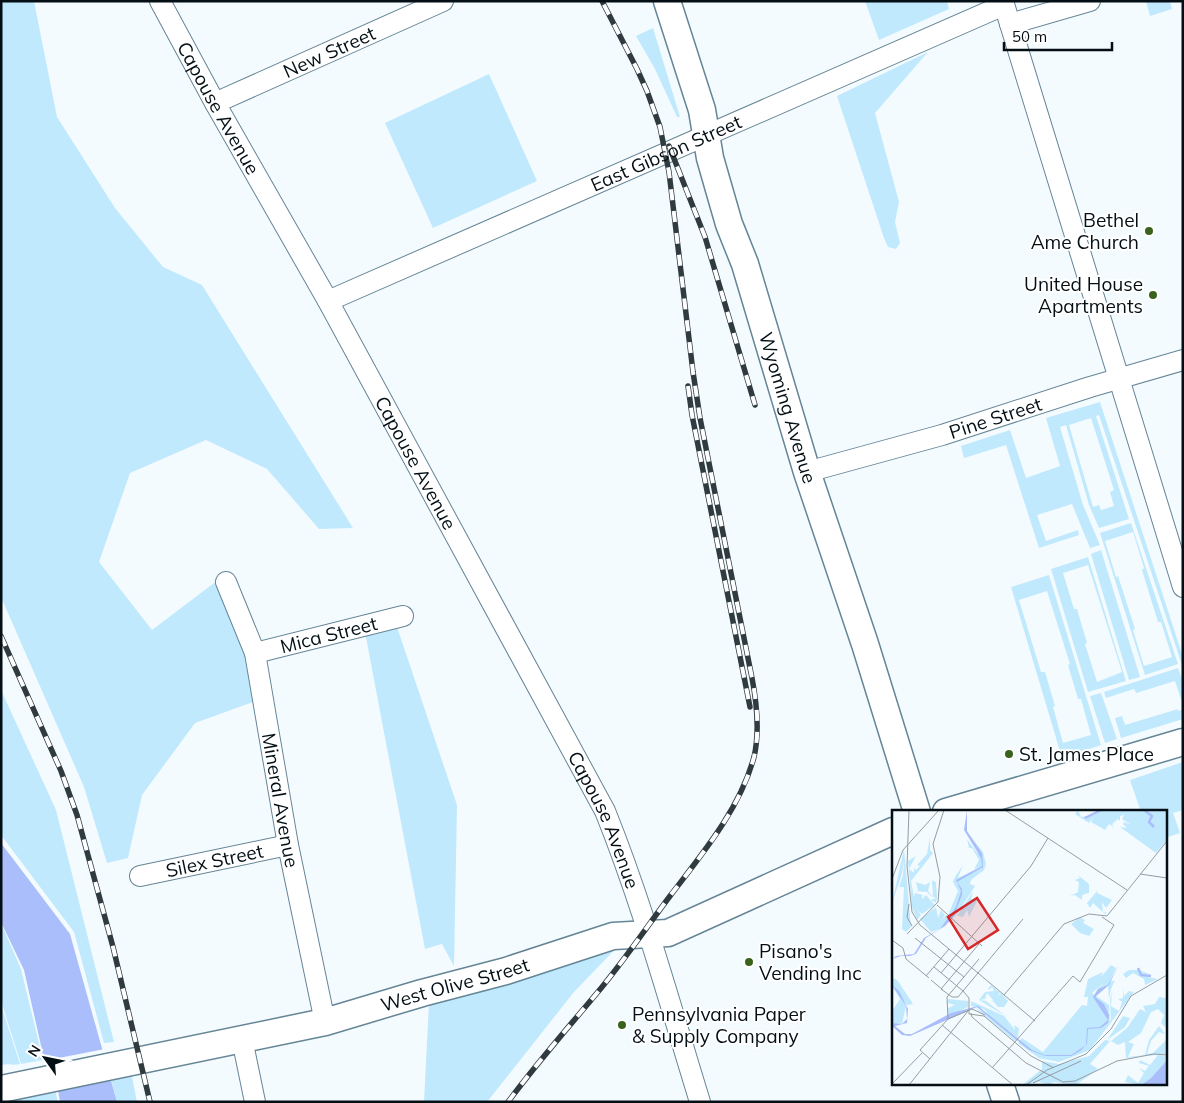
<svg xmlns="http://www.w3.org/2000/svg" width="1184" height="1103" font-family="Mulish,sans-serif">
	<rect width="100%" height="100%" fill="#f4fbff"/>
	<!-- green -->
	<g fill="#c0e9fe" fill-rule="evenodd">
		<polygon points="1,1 34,1 57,117 115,208 163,267 202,285 353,528 319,529 267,469 206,440 130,473 99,562 152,630 218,580 246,654 253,702 195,723 142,795 128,858 107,863 84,787 1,597"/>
		<polygon points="865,1 947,1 949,9 879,40"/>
		<polygon points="1146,1 1170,1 1172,9 1150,16"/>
		<polygon points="653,28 680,117 677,117 655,69 636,36"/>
		<polygon points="928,52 875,113 899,202 895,222 900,243 896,249 888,247 884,238 837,96"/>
		<polygon points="489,74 537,181 433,228 385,123"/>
		<path d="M1100,402L1183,657V668L1099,415L1096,416L1129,519L1099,528L1089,505L1066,425L1060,427L1083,505L1100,545L1090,548L1072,504L1037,515L1046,541L1078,530L1079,535L1039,548L1006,445L964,458L961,446L1010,430L1026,478L1060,466L1046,418ZM1091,418L1114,490L1110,492L1114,506L1101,510L1099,505L1093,507L1069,425Z"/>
		<path d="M1131,523L1178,664L1145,675L1100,533ZM1133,532L1144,568L1142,570L1158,622H1161L1172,657L1144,666L1133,630L1135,629L1118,576L1116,577L1105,541Z"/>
		<polygon points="1101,550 1140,677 1129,680 1091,554"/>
		<path d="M1088,557L1126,681L1088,692L1051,569ZM1088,565L1122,672L1097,682L1085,644L1087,643L1077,609H1074L1063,573Z"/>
		<path d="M1049,575L1101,745L1062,758L1011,587ZM1047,591L1070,664L1068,665L1078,699H1081L1091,735L1063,743L1053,707L1055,706L1045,672H1041L1019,600Z"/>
		<polygon points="397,627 457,805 454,966 442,944 425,949 365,632"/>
		<polygon points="1178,668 1183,682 1183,705 1175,681 1136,693 1134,689 1106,698 1104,692"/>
		<polygon points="1,690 56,810 114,1042 104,1043 74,932 1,835"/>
		<polygon points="1101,693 1117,739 1105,743 1090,696"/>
		<polygon points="1178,709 1178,711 1182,710 1183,719 1121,738 1115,718 1122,716 1125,725"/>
		<polygon points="1183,762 1183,810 1173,813 1180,833 1165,838 1165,812 1141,812 1130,780"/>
		<polygon points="1,923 21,969 43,1060 21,1064 1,1001"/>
		<polygon points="624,940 574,992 487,1102 424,1102 429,1003"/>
		<path d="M1,1007L2,1008L20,1064C13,1066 9,1063 1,1065Z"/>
		<polygon points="131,1072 137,1102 117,1102 110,1075"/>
		<polygon points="55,1090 58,1102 30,1102 30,1096 30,1102 1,1102"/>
	</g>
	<!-- water -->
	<polygon fill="#a9befb" points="1,843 70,934 117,1102 60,1102 58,1090 44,1059 24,970 1,922"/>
	<!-- pier -->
	<polygon fill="#f4fbff" points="105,1049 112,1074 54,1087 43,1061"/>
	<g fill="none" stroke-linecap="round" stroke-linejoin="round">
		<defs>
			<g id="minor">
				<path id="s1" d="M160,1L215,103L328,301L605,811C643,905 670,1005 700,1102"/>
				<polyline points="1003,1 1183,587"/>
				<polyline points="1010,24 1090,1"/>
				<path id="s2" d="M215,103L443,1"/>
				<path id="s3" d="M328,301L1004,5"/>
				<path id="s4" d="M807,472L942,435L1090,387L1183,360"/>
				<path id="s5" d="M226,582L255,653L288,845L325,1022"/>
				<path id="s6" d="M255,653L403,616"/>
				<path id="s7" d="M140,876L288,845"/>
				<polyline points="242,1039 255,1102"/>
			</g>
			<g id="major">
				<path id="s8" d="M667,1L702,110L710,158L729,224L745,264L807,472L865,644L917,812"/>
				<polyline points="946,812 1183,742"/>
				<polyline points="1000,1084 1006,1102"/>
				<path id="s9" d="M1,1089L325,1022L422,993L506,971L613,936L668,933L893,831"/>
			</g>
		</defs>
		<!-- minor casing -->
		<use href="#minor" stroke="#658596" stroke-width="22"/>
		<!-- major casing -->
		<use href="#major" stroke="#658596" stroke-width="29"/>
		<!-- minor -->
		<use href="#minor" stroke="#fff" stroke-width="20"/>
		<!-- major -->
		<use href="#major" stroke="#fff" stroke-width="26"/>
		<defs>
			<g id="rail">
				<polyline points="669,146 705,237 755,405"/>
				<polyline points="688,386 692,415 750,707"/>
				<polyline points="1,636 61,771 77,815 113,947 150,1102"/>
				<path d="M508,1102C536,1064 567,1029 597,993C623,962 646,928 670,896C702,854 740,809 754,757C760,731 757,704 752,678L700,418L693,372L669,172L660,127L647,91L637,69L602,1"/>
			</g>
		</defs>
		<!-- rail casing -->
		<use href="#rail" stroke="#303b40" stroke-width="5.5"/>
		<!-- rail -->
		<use href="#rail" stroke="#fff" stroke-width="4" stroke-dasharray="11" stroke-linecap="butt"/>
	</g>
	<!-- markers -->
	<g fill="#3b621c" stroke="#fff" stroke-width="2">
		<circle cx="1149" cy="231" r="5"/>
		<circle cx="1153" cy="295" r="5"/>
		<circle cx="1009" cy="754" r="5"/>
		<circle cx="749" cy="962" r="5"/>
		<circle cx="622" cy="1025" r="5"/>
	</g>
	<g text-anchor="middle" stroke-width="4" stroke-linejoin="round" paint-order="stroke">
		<!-- street labels -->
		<g font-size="19" fill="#040f15" stroke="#fff">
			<text dy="7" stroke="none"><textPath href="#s2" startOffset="125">New Street</textPath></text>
			<text dy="7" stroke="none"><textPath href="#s1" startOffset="122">Capouse Avenue</textPath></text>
			<text dy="7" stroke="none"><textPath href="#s3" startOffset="369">East Gibson Street</textPath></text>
			<text dy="7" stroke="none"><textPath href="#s8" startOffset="425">Wyoming Avenue</textPath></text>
			<text dy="7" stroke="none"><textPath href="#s4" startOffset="196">Pine Street</textPath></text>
			<text dy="7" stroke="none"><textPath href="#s1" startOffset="528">Capouse Avenue</textPath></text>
			<text dy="7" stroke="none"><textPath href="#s6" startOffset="76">Mica Street</textPath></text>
			<text dy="7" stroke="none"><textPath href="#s5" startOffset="226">Mineral Avenue</textPath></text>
			<text dy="7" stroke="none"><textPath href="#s1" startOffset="932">Capouse Avenue</textPath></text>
			<text dy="7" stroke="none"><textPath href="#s7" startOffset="76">Silex Street</textPath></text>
			<text dy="7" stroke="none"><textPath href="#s9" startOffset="466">West Olive Street</textPath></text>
		</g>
		<!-- poi labels -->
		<g font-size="19" fill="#040f15" stroke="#fff" text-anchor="start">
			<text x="1139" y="227" text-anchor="end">Bethel<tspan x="1139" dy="22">Ame Church</tspan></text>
			<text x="1143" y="291" text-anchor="end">United House<tspan x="1143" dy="22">Apartments</tspan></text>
			<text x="1019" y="761">St. James Place</text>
			<text x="759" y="958">Pisano's<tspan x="759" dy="22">Vending Inc</tspan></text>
			<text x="632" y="1021">Pennsylvania Paper<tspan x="632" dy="22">&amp; Supply Company</tspan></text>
		</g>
	</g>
	<!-- overview -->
	<g transform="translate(892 810)">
		<rect width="275" height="275" fill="#f4fbff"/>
		<path d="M186,0L189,7L202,5L206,0H275V30L264,43L228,17L235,18L231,14L232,12L239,15L230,9L232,5L228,6V11L226,9L220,14L222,17L217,14L213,20L199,12L202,7L197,13L183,4ZM78,26L91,42L94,54L92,60L79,70L78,74L83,76L65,104L59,109L71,82L61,104L56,105L66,81L61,72L63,67L71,55L66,68L91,56L82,59L87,50L80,38H77L75,29L86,44L90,43ZM38,27V40L41,43L19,71L22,87L23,83L31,85L30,86V89L34,85L43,95L30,104L26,101L29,105L25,110L20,97L16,51L24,46L17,59L22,63V58L24,60L28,56L25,55L35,44ZM12,39L19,117L14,122L10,119L12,77H7L11,65L12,49L10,64L0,93ZM186,65L197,74V83L190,85V90L183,85L178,86L186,82L187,72L183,70L188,68ZM40,70L45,73H44L45,87L44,93L39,90L44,88L39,86L35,82L22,81H26L24,72L33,75L38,72L36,81L39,85L41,86ZM206,80L205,83L220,90L214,98L210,92L211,102L215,103L213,104L201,93L198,98L195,93ZM81,81L79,89H86L77,107L75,100L71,107L65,106ZM44,97L46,108L49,100L53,105L49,111L54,105L57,108L48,119L39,122L28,109ZM188,107L193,110L191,113L202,119L197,126L188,123L179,114ZM219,155L224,158L217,173L220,168L219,172L223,170L219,179L217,189L216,175L204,181L212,173L200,183L217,195L218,211L209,222L219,210L218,190L220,181L219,196L227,201L230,192L226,189L231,188L232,176V186L237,181L242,182L198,240L167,252L147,248L126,233L130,228L151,242L190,195L195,196L196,187H192L196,169L211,162L209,167ZM237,160H247L262,166L255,164L250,166L266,169L253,175L252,169L241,163L234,168L231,164ZM0,167L6,171L21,194L15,195L0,175ZM99,175L104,179V180L108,182L106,186L109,183L116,191L112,197H106L101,191L99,193L101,190L95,183L93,189L88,190L94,191L115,207L87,190L93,182L102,181L100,177L97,180L96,179ZM0,176L7,183L14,196L10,214L0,213V201L8,189ZM267,187L275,188V215L273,217L269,213L272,205L266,199L259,202L249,223L236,232L242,234L236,247L253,245L257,230L267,216L273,224L267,222L259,231L255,244L261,243L275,229V244L234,248L233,232L226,235L219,231L235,218L248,199L254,202L251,196L263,194ZM56,189L76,191V197L56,206V198L63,195L56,193ZM79,191L112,206L123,220L122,215L127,218L126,228L98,206L125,229L123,231L82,197L97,205L92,199L79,196ZM231,206L238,208L233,217L215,230ZM213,230L218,231L198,254L206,259L184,275L162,272L157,275L147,272L130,275L150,259V251L167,254L197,246ZM266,245L275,246V250L259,268L249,275L233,272L236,265L246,273L252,263L247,258L253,261L257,256L247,253L248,250L258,255Z" fill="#c0e9fe"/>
		<path d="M75,0V21L90,43L91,57L65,72L70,79V85L62,106L53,116L34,128L24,144L18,146H9L0,149L4,146L22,144L32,128L48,119L64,97L69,81L64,70L90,56L89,48L72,20ZM227,154L217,175L203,187L212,194L217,205L216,213L209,218L196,219L195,234L188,241L179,246H154L137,240L85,197L18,226L10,225L0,216V213L10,214L15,209L14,196L0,175L7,181L16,199L15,213L3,216L13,224H20L59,203L86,196L140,240L153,245H179L194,235L195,218L208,217L216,210L201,187L206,179L216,175ZM275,250V275H249L259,268Z" fill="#a9befb"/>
		<path fill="none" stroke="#a9befb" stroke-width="2.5" d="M252,0L260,6L257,12L262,17M193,8L209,0M246,158L249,165L259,166"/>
		<path fill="none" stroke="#949da1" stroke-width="1" d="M17,0L15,56L20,102L28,115L86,163L71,181M113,0L235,80M248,64L275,68M0,69L11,40L47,0M17,94L15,107L20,116M45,95L90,136M215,106L275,31M131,109L86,163L143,211M15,124L46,92L48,67L41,34L52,0M23,128L72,167M0,130L11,138L14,149L37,168M42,157L71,181L66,187H60L49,179M49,163L139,56L156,28M34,166L57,139M39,170L51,180M49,179L87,134M71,181L77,188V204L92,206L139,246L162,258M112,185L172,114L197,104L215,106M79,203L80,207L134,253L171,272L183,271L225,251L262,244L275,245M56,209L80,199L93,205M50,215L121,275M38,249L28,240L56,209L55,187L87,149M100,258L181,166L188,172L222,115L210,107M141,273L189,251M0,274L30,243M17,275L76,201M134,275L155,260L194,244L219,219L239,186L275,165"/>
		<path fill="#d62828" fill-opacity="0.15" stroke="#d62828" stroke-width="2.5" d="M85,88L106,120L76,139L56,107Z"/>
		<rect width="275" height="275" fill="none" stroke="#040f15" stroke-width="2.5"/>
	</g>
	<!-- border -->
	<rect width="1184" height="1103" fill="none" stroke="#040f15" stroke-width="5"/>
	<!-- north arrow -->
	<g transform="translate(45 1058) rotate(303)" stroke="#ffffff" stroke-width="4" paint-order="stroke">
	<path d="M0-4L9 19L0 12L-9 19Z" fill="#040f15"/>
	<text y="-8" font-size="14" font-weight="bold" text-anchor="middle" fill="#040f15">N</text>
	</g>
	<!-- scale -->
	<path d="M1004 42v8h108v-8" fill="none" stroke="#040f15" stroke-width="2.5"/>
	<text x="1012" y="42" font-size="15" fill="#040f15" stroke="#ffffff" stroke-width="4" paint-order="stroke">50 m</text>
</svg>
